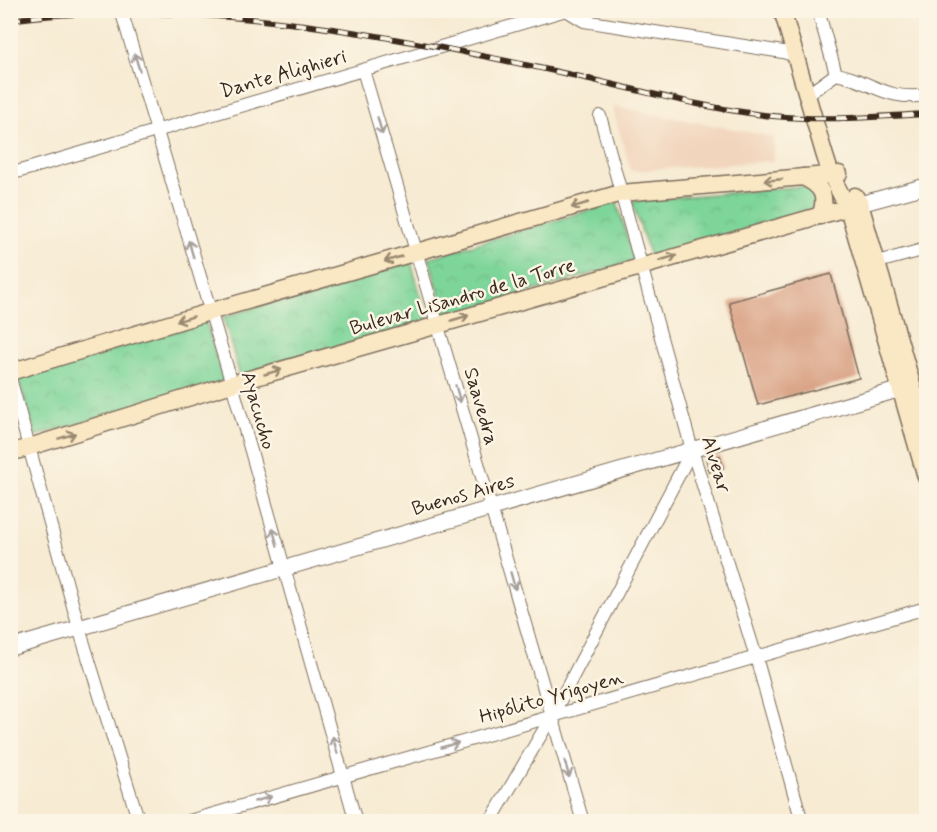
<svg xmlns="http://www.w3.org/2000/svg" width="937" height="832" font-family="Mynerve,sans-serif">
	<defs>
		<pattern id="park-crowns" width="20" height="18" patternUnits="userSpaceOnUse" patternTransform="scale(1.5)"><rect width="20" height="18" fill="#7ed59a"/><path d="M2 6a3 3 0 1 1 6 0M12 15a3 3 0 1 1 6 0" fill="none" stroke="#6eb784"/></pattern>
	</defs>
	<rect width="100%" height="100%" fill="#fcf5e5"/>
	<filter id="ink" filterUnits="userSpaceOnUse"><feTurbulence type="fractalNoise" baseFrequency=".0167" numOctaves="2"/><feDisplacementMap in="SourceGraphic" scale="12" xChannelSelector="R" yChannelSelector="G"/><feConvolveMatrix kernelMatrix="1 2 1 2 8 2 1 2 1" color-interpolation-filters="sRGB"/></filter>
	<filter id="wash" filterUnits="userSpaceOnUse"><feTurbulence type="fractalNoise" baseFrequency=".008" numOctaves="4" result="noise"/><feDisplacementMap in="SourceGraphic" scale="24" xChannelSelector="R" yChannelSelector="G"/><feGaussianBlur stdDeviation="1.35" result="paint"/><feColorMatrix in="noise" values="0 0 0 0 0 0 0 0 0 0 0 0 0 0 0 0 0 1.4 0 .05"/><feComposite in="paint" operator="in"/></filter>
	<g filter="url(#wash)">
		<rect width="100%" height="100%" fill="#f7ebd3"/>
		<!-- built -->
		<polygon fill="#f2d5bd" points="612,106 774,137 774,161 631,171"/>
		<!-- park -->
		<g fill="url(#park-crowns)" stroke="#5c805c" stroke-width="1.5">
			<polygon points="807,186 819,196 818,208 650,257 632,201"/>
			<polygon points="617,202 634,261 446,317 429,258"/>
			<polygon points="411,262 428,321 240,376 223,317"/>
			<polygon points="206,322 224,381 36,436 18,378"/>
		</g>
		<g id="blocks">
			<!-- building -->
			<g fill="#d9a184">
				<polygon points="831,274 859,378 758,405 729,302"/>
				<polygon points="720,456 723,468 709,472 706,459"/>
			</g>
		</g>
	</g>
	<g filter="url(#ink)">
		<use href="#blocks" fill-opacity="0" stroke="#7d6e5d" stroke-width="1.5"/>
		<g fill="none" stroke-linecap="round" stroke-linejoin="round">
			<defs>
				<g id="minor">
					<polyline points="121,10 232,384 356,822"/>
					<polyline points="566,10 584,21 783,52 796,56"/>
					<polyline points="818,10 836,74"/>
					<polyline points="363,70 583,822"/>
					<path d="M807,95L836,74C870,80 887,102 926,95"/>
					<polyline points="600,116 692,450 756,657 802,822"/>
					<polyline points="10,174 566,10"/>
					<polyline points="878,262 926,249"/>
					<polyline points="10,378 79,628 139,822"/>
					<polyline points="186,822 926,608"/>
					<polyline points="490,822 552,716 692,450"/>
				</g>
				<g id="tertiary">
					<polyline points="860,204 926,186"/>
					<polyline points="10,648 901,389"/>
				</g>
				<g id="secondary">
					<polyline points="782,10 824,153 831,175 848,208 926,477"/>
					<path d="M803,177C822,186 828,196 820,216"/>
					<polyline points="855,196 860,204 926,433"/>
					<polyline points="10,372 209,312 621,193 839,174"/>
					<polyline points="10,453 232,384 860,204"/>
				</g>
			</defs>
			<!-- minor casing -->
			<use href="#minor" stroke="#7d6e5d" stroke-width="14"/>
			<!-- tertiary casing -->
			<use href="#tertiary" stroke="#7d6e5d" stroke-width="17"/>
			<!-- secondary casing -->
			<use href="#secondary" stroke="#7d6e5d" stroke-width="19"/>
			<!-- minor -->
			<use href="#minor" stroke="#fff" stroke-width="12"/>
			<!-- tertiary -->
			<use href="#tertiary" stroke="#fff" stroke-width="15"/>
			<!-- secondary -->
			<use href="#secondary" stroke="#fae7c3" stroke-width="16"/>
			<defs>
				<path id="rail" d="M10,20C58,13 107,12 154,13C296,16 435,45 572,75C639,90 705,109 773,116C824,121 876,117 926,114"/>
			</defs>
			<!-- rail casing -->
			<use href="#rail" stroke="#3b2a1e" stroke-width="6"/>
			<!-- rail -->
			<use href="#rail" stroke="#fcf5e5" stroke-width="4" stroke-dasharray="11" stroke-linecap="butt"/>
		</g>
		<!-- one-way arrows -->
		<defs><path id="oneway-shaft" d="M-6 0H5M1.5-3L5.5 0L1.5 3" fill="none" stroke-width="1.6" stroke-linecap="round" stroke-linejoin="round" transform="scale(1.5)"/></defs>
		<g stroke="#a79f9a">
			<use href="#oneway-shaft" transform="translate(137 62) rotate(-107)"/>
			<use href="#oneway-shaft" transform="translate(380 126) rotate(74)"/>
			<use href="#oneway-shaft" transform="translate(191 249) rotate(-106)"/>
			<use href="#oneway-shaft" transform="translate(458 394) rotate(74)"/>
			<use href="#oneway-shaft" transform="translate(275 537) rotate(-106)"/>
			<use href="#oneway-shaft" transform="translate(513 581) rotate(74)"/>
			<use href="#oneway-shaft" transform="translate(335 745) rotate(-106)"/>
			<use href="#oneway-shaft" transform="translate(450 745) rotate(-16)"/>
			<use href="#oneway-shaft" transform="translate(567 769) rotate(74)"/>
			<use href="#oneway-shaft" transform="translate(263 799) rotate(-16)"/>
		</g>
		<g stroke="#9a8870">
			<use href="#oneway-shaft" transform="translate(773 180) rotate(175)"/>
			<use href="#oneway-shaft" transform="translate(580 205) rotate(164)"/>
			<use href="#oneway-shaft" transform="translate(668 258) rotate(-16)"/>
			<use href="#oneway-shaft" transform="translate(393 259) rotate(164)"/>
			<use href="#oneway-shaft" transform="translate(460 318) rotate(-16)"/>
			<use href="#oneway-shaft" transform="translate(185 319) rotate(163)"/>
			<use href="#oneway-shaft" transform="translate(273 372) rotate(-16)"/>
			<use href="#oneway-shaft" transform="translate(67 436) rotate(-17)"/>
		</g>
	</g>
	<g text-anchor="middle" stroke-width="5" stroke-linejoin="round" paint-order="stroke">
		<!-- street labels -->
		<g font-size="20" fill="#3b2a1e" stroke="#fcf5e5">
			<text transform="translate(283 73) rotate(-16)" y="7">Dante Alighieri</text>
			<text transform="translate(462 296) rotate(-16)" y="7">Bulevar Lisandro de la Torre</text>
			<text transform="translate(482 406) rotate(74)" y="7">Saavedra</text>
			<text transform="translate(259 410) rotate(74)" y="7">Ayacucho</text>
			<text transform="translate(717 464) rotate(73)" y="7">Alvear</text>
			<text transform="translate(463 494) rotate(-16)" y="7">Buenos Aires</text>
			<text transform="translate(551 696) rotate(-16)" y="7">Hipólito Yrigoyen</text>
		</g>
	</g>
	<!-- margin -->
	<rect width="937" height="832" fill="none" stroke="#fcf5e5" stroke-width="36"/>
</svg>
